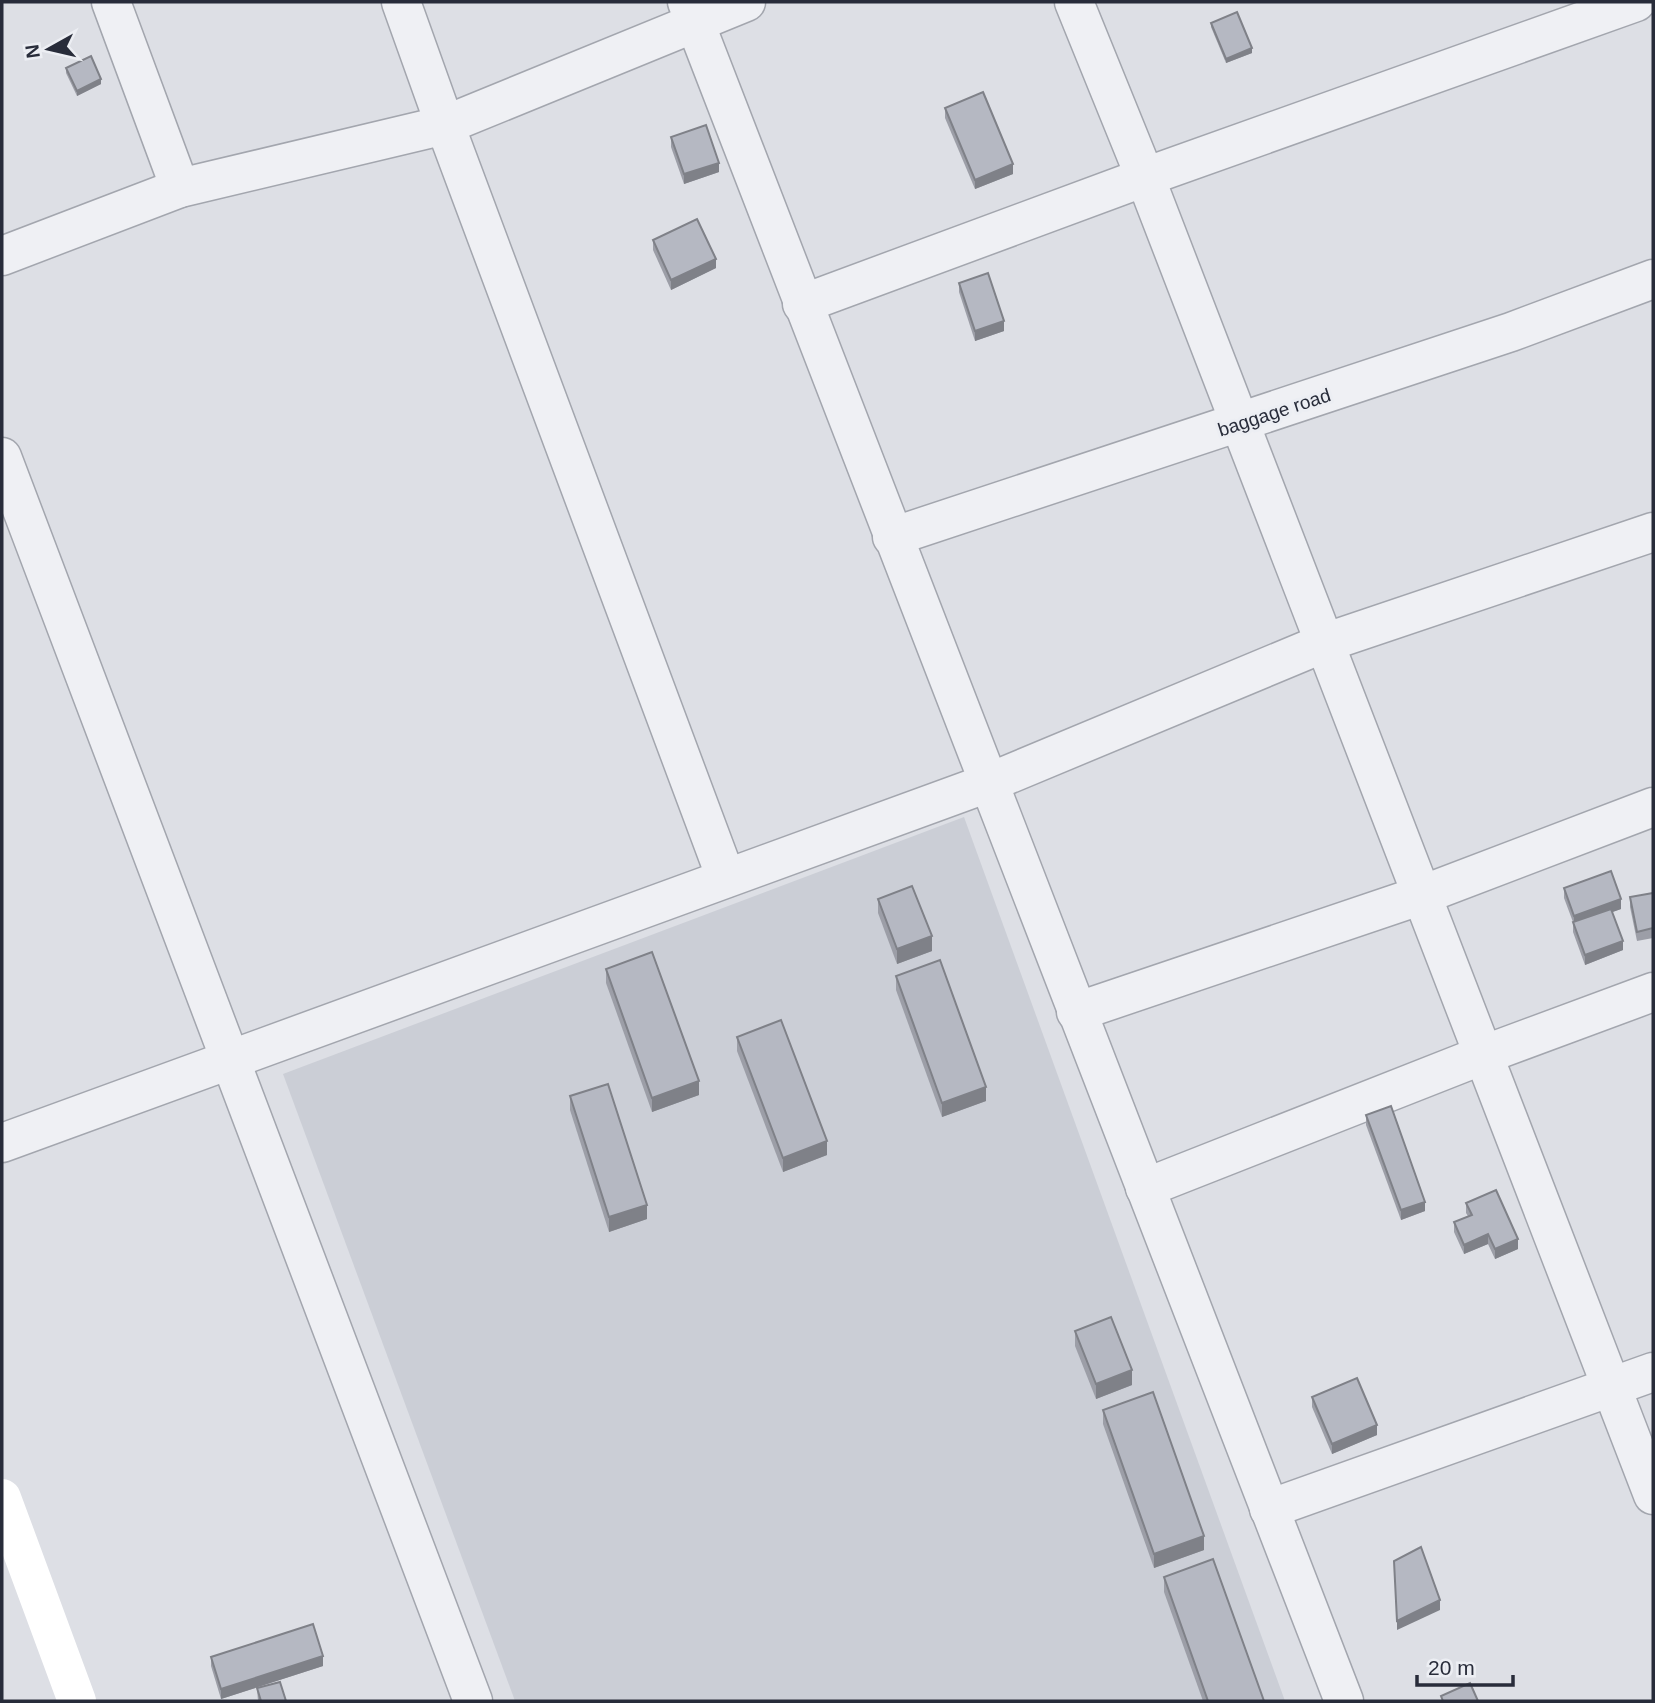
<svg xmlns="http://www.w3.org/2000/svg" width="1655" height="1703" font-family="Helvetica,sans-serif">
	<rect width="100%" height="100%" fill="#dddfe5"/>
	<!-- built -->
	<polygon fill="#cbced6" points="964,817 1285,1701 515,1701 283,1074"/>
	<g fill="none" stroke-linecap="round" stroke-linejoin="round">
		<defs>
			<g id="street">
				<polyline points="111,2 180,188"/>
				<polyline points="401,2 445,125 726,878"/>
				<polyline points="687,2 1344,1701"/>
				<polyline points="1074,2 1145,177 1653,1495"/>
				<polyline points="2,256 180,188 445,125 746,2"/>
				<polyline points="802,304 1145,177 1636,2"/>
				<polyline points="2,457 473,1701"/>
				<polyline points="892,537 1511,332 1653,279"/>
				<polyline points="1076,1012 1422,895 1653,807"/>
				<polyline points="2,1143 988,783 1324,643 1653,532"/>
				<polyline points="1145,1188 1483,1055 1653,992"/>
				<polyline points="1269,1509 1653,1372"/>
			</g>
		</defs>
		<!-- street casing -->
		<use href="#street" stroke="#a3a6ae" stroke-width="41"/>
		<!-- street -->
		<use href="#street" stroke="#eff0f4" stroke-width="38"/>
		<!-- secondary -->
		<polyline stroke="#fff" stroke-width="38" points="2,1498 77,1701"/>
	</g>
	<!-- wall -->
	<g fill="#9c9ea7">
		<polygon points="1211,23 1252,53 1226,63 1211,27"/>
		<polygon points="66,68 101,84 77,96 66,73"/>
		<polygon points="945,108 1013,174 975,189 945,118"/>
		<polygon points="671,137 719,172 684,184 671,147"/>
		<polygon points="653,240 716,268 671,290 653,250"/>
		<polygon points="959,283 1004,331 975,341 959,292"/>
		<polygon points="1564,888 1621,909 1612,912 1623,950 1585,965 1573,932 1573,922 1564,898"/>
		<polygon points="1653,893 1653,938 1637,941 1630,907 1630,897"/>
		<polygon points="878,899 932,951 897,964 878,913"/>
		<polygon points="606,969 699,1095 652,1112 606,983"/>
		<polygon points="896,976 986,1101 942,1117 896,990"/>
		<polygon points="737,1037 827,1155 783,1172 737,1051"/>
		<polygon points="570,1096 647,1219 609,1232 570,1110"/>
		<polygon points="1366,1115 1425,1211 1401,1220 1366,1125"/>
		<polygon points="1466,1203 1518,1249 1495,1259 1488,1244 1464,1254 1454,1232 1454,1222 1468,1216 1466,1213"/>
		<polygon points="1075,1331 1132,1385 1096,1399 1075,1346"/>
		<polygon points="1312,1397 1377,1435 1332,1454 1312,1407"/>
		<polygon points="1103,1410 1204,1550 1154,1568 1103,1424"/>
		<polygon points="1164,1577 1264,1701 1203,1701 1164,1592"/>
		<polygon points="211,1657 323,1666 221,1699 211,1666"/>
		<polygon points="257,1688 286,1701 258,1701"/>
	</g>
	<!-- shaded-wall -->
	<g fill="#7f8188">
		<polygon points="1252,48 1252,53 1226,63 1226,59"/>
		<polygon points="101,79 101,84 77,96 77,91"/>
		<polygon points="719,163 719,172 684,184 684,174"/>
		<polygon points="1013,164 1013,174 975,189 975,180"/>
		<polygon points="716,259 716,268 671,290 671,280"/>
		<polygon points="1004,321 1004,331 975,341 975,331"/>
		<polygon points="1621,899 1621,909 1574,926 1574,916"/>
		<polygon points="932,936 932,951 897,964 897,949"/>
		<polygon points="1623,941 1623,950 1585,965 1585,955"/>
		<polygon points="699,1081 699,1095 652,1112 652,1098"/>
		<polygon points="986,1087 986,1101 942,1117 942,1103"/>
		<polygon points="827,1141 827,1155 783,1172 783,1158"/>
		<polygon points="1425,1202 1425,1211 1401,1220 1401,1210"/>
		<polygon points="647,1205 647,1219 609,1232 609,1217"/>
		<polygon points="1488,1234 1488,1244 1464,1254 1464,1245"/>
		<polygon points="1518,1239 1518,1249 1495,1259 1495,1249"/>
		<polygon points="1132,1370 1132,1385 1096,1399 1096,1384"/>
		<polygon points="1377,1425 1377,1435 1332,1454 1332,1444"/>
		<polygon points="1204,1536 1204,1550 1154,1568 1154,1554"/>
		<polygon points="1440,1600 1440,1610 1397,1630 1397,1621"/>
		<polygon points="323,1656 323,1666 221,1699 221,1689"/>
	</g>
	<!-- building -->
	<g fill="#b5b8c2" stroke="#7f8188" stroke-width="2">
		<polygon points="1237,12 1252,48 1226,59 1211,23"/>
		<polygon points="91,56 101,79 77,91 66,68"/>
		<polygon points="983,92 1013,164 975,180 945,108"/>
		<polygon points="706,125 719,163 684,174 671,137"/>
		<polygon points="697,219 716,259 671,280 653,240"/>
		<polygon points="988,273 1004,321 975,331 959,283"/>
		<polygon points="1611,871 1621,899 1574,916 1564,888"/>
		<polygon points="912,886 932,936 897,949 878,899"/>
		<polygon points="1653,893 1653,928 1637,932 1630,897"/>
		<polygon points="1611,909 1623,941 1585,955 1573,922"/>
		<polygon points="652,952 699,1081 652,1098 606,969"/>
		<polygon points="940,960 986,1087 942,1103 896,976"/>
		<polygon points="781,1020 827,1141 783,1158 737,1037"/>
		<polygon points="608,1084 647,1205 609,1217 570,1096"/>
		<polygon points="1391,1106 1425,1202 1401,1210 1366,1115"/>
		<polygon points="1496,1190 1518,1239 1495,1249 1488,1234 1464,1245 1454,1222 1472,1215 1466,1203"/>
		<polygon points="1111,1317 1132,1370 1096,1384 1075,1331"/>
		<polygon points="1357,1378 1377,1425 1332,1444 1312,1397"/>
		<polygon points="1153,1392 1204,1536 1154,1554 1103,1410"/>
		<polygon points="1421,1547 1440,1600 1397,1621 1394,1561"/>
		<polygon points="1213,1559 1264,1701 1208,1701 1164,1577"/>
		<polygon points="313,1624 323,1656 221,1689 211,1657"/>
		<polygon points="280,1682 286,1701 261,1701 257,1688"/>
		<polygon points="1470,1683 1478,1701 1443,1701 1441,1696"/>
	</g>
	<g text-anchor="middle" stroke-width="6" stroke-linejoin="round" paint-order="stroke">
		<!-- street labels -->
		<g font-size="19" fill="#282c3a" stroke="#eceef3">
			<text transform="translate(1274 412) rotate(-18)" y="7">baggage road</text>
		</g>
	</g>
	<!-- border -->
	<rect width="1655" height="1703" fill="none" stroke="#282c3a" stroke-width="7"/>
	<!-- north arrow -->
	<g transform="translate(49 49) rotate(262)" stroke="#eceef3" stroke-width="5" paint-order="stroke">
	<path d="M0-5L12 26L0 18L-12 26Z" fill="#282c3a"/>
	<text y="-10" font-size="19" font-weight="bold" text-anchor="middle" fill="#282c3a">N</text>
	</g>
	<!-- scale -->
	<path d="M1417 1675v10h96v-10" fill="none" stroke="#282c3a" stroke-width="3.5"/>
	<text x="1428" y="1675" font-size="21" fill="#282c3a" stroke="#eceef3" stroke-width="5" paint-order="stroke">20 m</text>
</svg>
